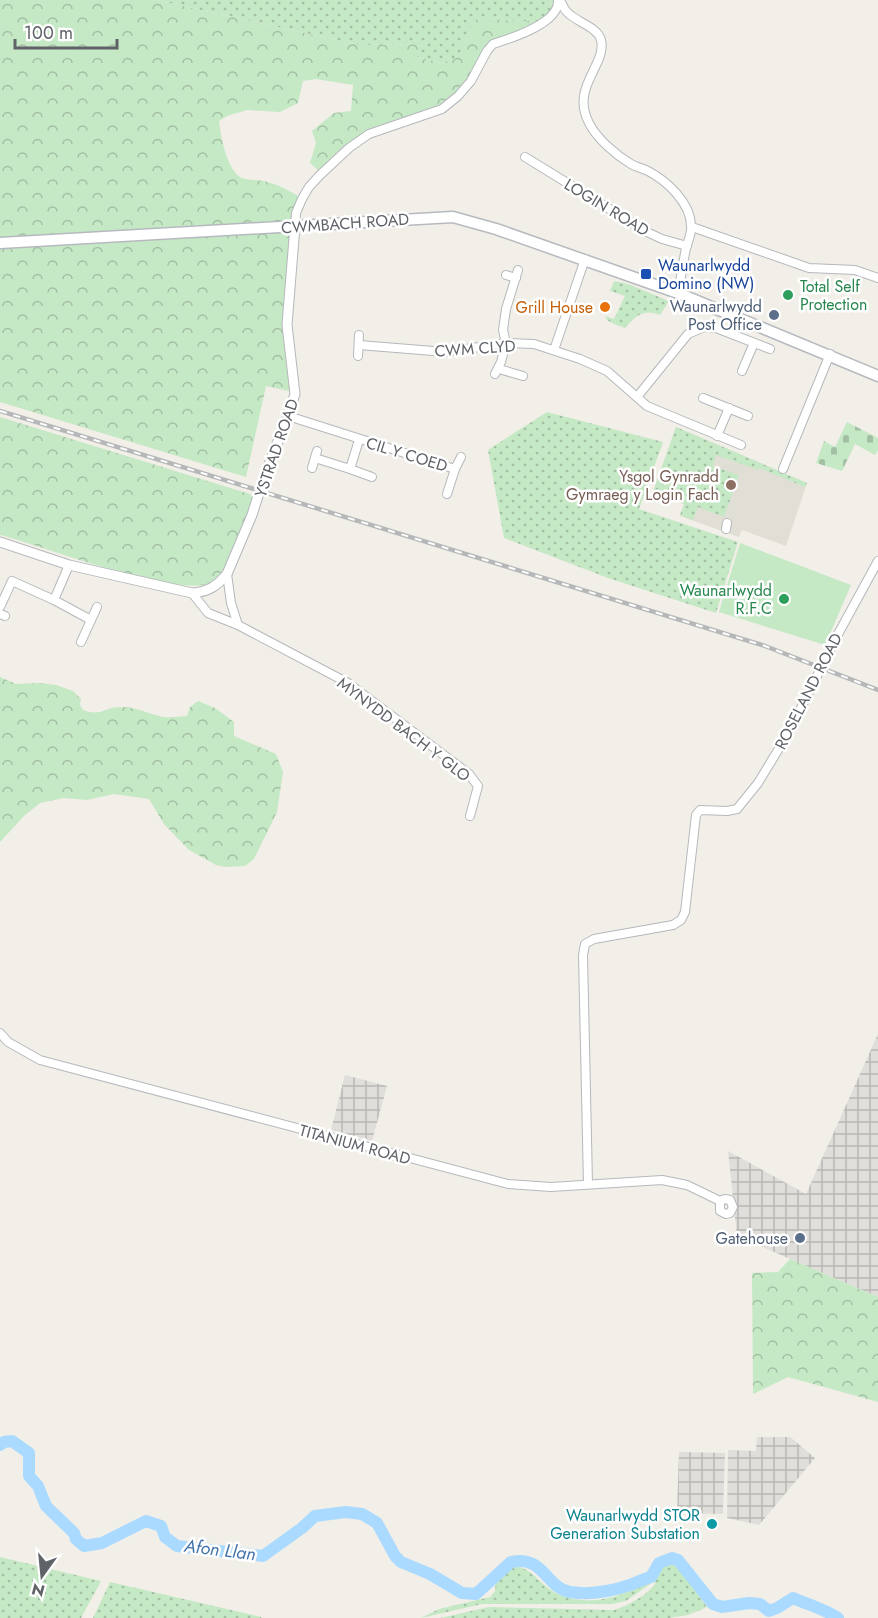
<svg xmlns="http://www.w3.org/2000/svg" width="878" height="1618" font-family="Jost,sans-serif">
	<defs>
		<pattern id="industrial-grid" width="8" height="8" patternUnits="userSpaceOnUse" patternTransform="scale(1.5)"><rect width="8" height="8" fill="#e0deda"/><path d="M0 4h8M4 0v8" fill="none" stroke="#b9b8b5"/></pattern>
		<pattern id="grass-dots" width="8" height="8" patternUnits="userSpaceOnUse" patternTransform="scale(1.5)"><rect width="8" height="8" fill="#c5e8c5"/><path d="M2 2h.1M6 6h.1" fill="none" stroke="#a3c0a4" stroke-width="1.8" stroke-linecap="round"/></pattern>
		<pattern id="forest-crowns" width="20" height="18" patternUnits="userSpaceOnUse" patternTransform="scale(1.5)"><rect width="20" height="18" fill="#c5e8c5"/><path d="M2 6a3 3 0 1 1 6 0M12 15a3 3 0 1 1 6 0" fill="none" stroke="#a3c0a4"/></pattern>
		<pattern id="cemetery-stones" width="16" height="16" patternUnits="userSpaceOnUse" patternTransform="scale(1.5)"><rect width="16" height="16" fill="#c5e8c5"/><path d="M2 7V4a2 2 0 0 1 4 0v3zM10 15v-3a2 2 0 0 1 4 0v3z" fill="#a3c0a4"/></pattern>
	</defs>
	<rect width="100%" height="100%" fill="#f1efe8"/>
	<!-- industrial -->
	<g fill="url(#industrial-grid)">
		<polygon points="878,1034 878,1297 737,1236 728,1151 806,1194"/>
		<polygon points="345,1075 387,1086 372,1141 331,1130"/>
		<polygon points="757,1437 790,1437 815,1458 759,1525 727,1518 728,1450 756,1451"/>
		<polygon points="679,1452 725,1453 723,1514 677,1513"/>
	</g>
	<!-- education -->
	<polygon fill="#e1ded6" points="676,427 807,483 786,546 742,530 739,537 680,516 684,504 653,492"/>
	<!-- grass -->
	<g fill="url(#grass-dots)">
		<path d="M156,0H550L552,7C550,10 548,13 546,15C534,26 497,19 482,17L471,26L460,55L445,64L417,57L421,44L359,45Z"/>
		<path d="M614,281L628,284L669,301L660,315C644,308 635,316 625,328C618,325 607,323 605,316L614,319L625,296L610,291Z"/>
		<polygon points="547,412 663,442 639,509 738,542 716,613 608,578 504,538 488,450"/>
		<polygon points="676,427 807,483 805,487 759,468 758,470 716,455 713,466 739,475 724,517 698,507 693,520 680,515 684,504 653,492"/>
		<polygon points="0,1557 101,1581 81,1618 0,1618"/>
		<path d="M672,1563L680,1569L707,1607L688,1615L669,1618H440L489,1607L614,1610C629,1605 646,1596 656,1583L653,1582L626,1601L612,1604H482L421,1618L439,1609L490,1597L495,1591L496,1575C525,1551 535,1584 558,1594C595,1611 641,1592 666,1564Z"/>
		<polygon points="110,1582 261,1617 262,1618 93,1618"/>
	</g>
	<!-- forest -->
	<g fill="url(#forest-crowns)">
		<path d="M0,0H156L359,45L422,44L417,57L445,64L460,55L471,26L482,17C497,19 534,26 546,15C548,13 550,10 552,7L550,0H556L555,11L547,18L492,44L469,80L441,108L367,132L320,172L310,163L316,143L312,131L334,113L351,111L353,85L316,79L303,81L298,103L280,112L247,110L227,116L219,121C221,137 226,167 240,177C246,181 256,179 263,181C277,184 289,190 301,198L292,222L0,240Z"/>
		<polygon points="284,232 290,236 286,326 293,392 266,386 246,477 0,402 0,249"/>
		<path d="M0,417L250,494L254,498C246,517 229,569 214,581C187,602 37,544 0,535Z"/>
		<path d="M0,677L16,684L40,683L56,685L73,691L81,699L80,705L83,710C102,717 104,707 120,707C134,706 149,714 163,717C171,718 180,716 187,716L190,707L198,701L215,708L234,722V736L276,754L283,772L277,812L254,859L245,866L226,867L216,865L189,850L164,824L149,799L114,794L87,800L64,798L40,803L24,816L0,842Z"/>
		<polygon points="790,1259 878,1297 878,1402 788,1377 753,1394 752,1273 778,1272"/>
	</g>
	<!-- cemetery -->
	<polygon fill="url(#cemetery-stones)" points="847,422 878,438 878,450 875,455 855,444 842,471 816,463 824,441 835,447"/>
	<!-- garden -->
	<polygon fill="#c5e8c5" points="740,543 851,585 825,645 719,612"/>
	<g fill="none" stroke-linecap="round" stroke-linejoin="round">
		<!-- river -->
		<path stroke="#aadaff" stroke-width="12" d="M0,1445L4,1442L12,1441L29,1453V1476L38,1486L46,1506L74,1533L76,1539L84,1546L102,1543L146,1521L161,1526L165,1537L177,1546L263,1556L302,1528L315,1516L346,1512L362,1514L377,1523L395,1556L401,1562L430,1574L462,1593L476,1594L511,1562C544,1555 545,1587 570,1592C589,1595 612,1591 630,1585C637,1582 644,1579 651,1577L659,1563L672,1558L678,1560L713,1604L722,1607L749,1603L760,1604L769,1611L777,1608L793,1598C809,1605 824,1609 838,1618"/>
		<defs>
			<g id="minor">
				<path d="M560,0C562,4 564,9 567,12C576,22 598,27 601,40C607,65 570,87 589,123C597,139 616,155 631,164C636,167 642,168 648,171C667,181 691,203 691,226C692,233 688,241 686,248C683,263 681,278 678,293"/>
				<polyline points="525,157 647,232 662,239 687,246"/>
				<path d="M295,226L296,213L302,199L309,187L320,175L349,148L369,134L442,109L458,96L471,81L487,51L493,44C512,38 560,23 558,0"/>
				<polyline points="692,227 809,268 855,270 878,278"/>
				<polyline points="506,275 516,278"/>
				<polyline points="359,345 446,352 506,343 534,344 580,359 607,371 647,406 741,445"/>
				<polyline points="554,350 585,259"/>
				<polyline points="358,356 359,335"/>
				<polyline points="499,369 523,376"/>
				<polyline points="742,371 754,343"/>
				<polyline points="495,374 501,362 506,343 503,330 506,309 518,270"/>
				<polyline points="637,397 688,334 704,327 716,328 770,349"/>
				<polyline points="703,398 748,416"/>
				<polyline points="288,416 455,469"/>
				<polyline points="717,436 729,408"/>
				<polyline points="315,458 350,469 372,477"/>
				<polyline points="312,468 317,451"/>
				<polyline points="350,469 359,440"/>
				<polyline points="783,469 830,354"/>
				<polyline points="447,494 455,469 461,457"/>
				<polyline points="726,529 727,523"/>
				<polyline points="227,574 231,603 238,625"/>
				<polyline points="192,593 208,613 238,625 348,683 469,774 478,786 470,816"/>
				<polyline points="54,600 91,620"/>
				<polyline points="0,607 12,581 54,600 69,565"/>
				<polyline points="0,614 5,616"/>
				<polyline points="81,642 97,607"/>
				<polyline points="0,1033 8,1042 40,1060 508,1184 551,1187 662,1180 687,1185 720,1201 725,1199 730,1200 733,1207 730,1213 726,1214 720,1211 720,1201"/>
				<polyline points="588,1184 583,955 585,944 594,939 673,925 681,920 685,912 696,815 700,810 727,811 737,809 758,783 789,732 837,636 878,561"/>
			</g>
			<path id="tertiary" d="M0,542L69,565L192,593C208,592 217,586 227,574L252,515L265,474L288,416L295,394L287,325L295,226"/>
			<polyline id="secondary" points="0,243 453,217 496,229 678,293 878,376"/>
		</defs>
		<!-- minor casing -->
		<use href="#minor" stroke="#b5b8bc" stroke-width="10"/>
		<!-- tertiary casing -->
		<use href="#tertiary" stroke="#b5b8bc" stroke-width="11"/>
		<!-- secondary casing -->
		<use href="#secondary" stroke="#b6babf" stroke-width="13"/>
		<!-- minor -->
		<use href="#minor" stroke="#fff" stroke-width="8"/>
		<!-- tertiary -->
		<use href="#tertiary" stroke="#fff" stroke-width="9"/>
		<!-- secondary -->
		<use href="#secondary" stroke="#fff" stroke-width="10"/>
		<defs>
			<polyline id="rail" points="0,411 765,646 878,690"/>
		</defs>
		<!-- rail casing -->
		<use href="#rail" stroke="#b6b7b8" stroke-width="4.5"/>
		<!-- rail -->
		<use href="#rail" stroke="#fff" stroke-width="2" stroke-dasharray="7" stroke-linecap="butt"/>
	</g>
	<!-- markers -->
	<rect fill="#1a4fb4" stroke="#fff" stroke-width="2" x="640" y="268" width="12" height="12" rx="3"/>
	<g fill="#2e9e5b" stroke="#fff" stroke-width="2">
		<circle cx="788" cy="295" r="6"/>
		<circle cx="784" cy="599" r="6"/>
	</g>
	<circle fill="#e8710a" stroke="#fff" stroke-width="2" cx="605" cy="307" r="6"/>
	<g fill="#5c6f8a" stroke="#fff" stroke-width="2">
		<circle cx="774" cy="315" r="6"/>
		<circle cx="800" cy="1238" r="6"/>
	</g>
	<circle fill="#8d6e63" stroke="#fff" stroke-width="2" cx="731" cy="485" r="6"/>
	<circle fill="#0f9aa8" stroke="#fff" stroke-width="2" cx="712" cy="1524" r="6"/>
	<g text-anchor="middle" stroke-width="5" stroke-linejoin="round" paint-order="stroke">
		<!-- street labels -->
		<g font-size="16" fill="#5f6368" stroke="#fff">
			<text transform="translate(607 207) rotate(31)" y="6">LOGIN ROAD</text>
			<text transform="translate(345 223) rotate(-4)" y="6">CWMBACH ROAD</text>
			<text transform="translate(475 348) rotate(-4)" y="6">CWM CLYD</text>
			<text transform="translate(276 448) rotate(-71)" y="6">YSTRAD ROAD</text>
			<text transform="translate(407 454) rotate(17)" y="6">CIL Y COED</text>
			<text transform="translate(808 691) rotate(-63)" y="6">ROSELAND ROAD</text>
			<text transform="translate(404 729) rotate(37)" y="6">MYNYDD BACH Y GLO</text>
			<text transform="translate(355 1144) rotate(15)" y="6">TITANIUM ROAD</text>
		</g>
		<!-- transit labels -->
		<g font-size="16" fill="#164399" stroke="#fff" text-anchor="start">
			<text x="658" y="271">Waunarlwydd<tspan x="658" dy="18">Domino (NW)</tspan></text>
		</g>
		<!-- leisure labels -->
		<g font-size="16" fill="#27864d" stroke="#fff" text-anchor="start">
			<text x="800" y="292">Total Self<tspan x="800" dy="18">Protection</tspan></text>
			<text x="772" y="596" text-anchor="end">Waunarlwydd<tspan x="772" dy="18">R.F.C</tspan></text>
		</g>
		<!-- service labels -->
		<g font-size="16" fill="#4e5e75" stroke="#fff" text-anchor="end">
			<text x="762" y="312">Waunarlwydd<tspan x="762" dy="18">Post Office</tspan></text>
			<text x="788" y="1244">Gatehouse</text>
		</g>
		<!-- food labels -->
		<g font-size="16" fill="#c56008" stroke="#fff" text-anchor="end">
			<text x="593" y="313">Grill House</text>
		</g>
		<!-- education labels -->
		<g font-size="16" fill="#785e54" stroke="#fff" text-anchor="end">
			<text x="719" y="482">Ysgol Gynradd<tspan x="719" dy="18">Gymraeg y Login Fach</tspan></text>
		</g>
		<!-- culture labels -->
		<g font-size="16" fill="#0d838f" stroke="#fff" text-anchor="end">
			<text x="700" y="1521">Waunarlwydd STOR<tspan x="700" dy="18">Generation Substation</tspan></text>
		</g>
		<!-- water labels -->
		<g font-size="18" font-style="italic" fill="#4174aa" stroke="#fff">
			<text transform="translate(220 1550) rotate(7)" y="6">Afon Llan</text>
		</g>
	</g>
	<!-- north arrow -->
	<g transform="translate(42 1576) rotate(195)" stroke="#ffffff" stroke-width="4.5" paint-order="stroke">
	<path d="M0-4.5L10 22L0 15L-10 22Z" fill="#5f6368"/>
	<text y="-9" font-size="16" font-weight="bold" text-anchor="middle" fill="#5f6368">N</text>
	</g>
	<!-- scale -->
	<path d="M15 39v9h102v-9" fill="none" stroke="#5f6368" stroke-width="3"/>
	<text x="24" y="39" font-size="18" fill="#5f6368" stroke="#ffffff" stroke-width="4.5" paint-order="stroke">100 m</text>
</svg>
